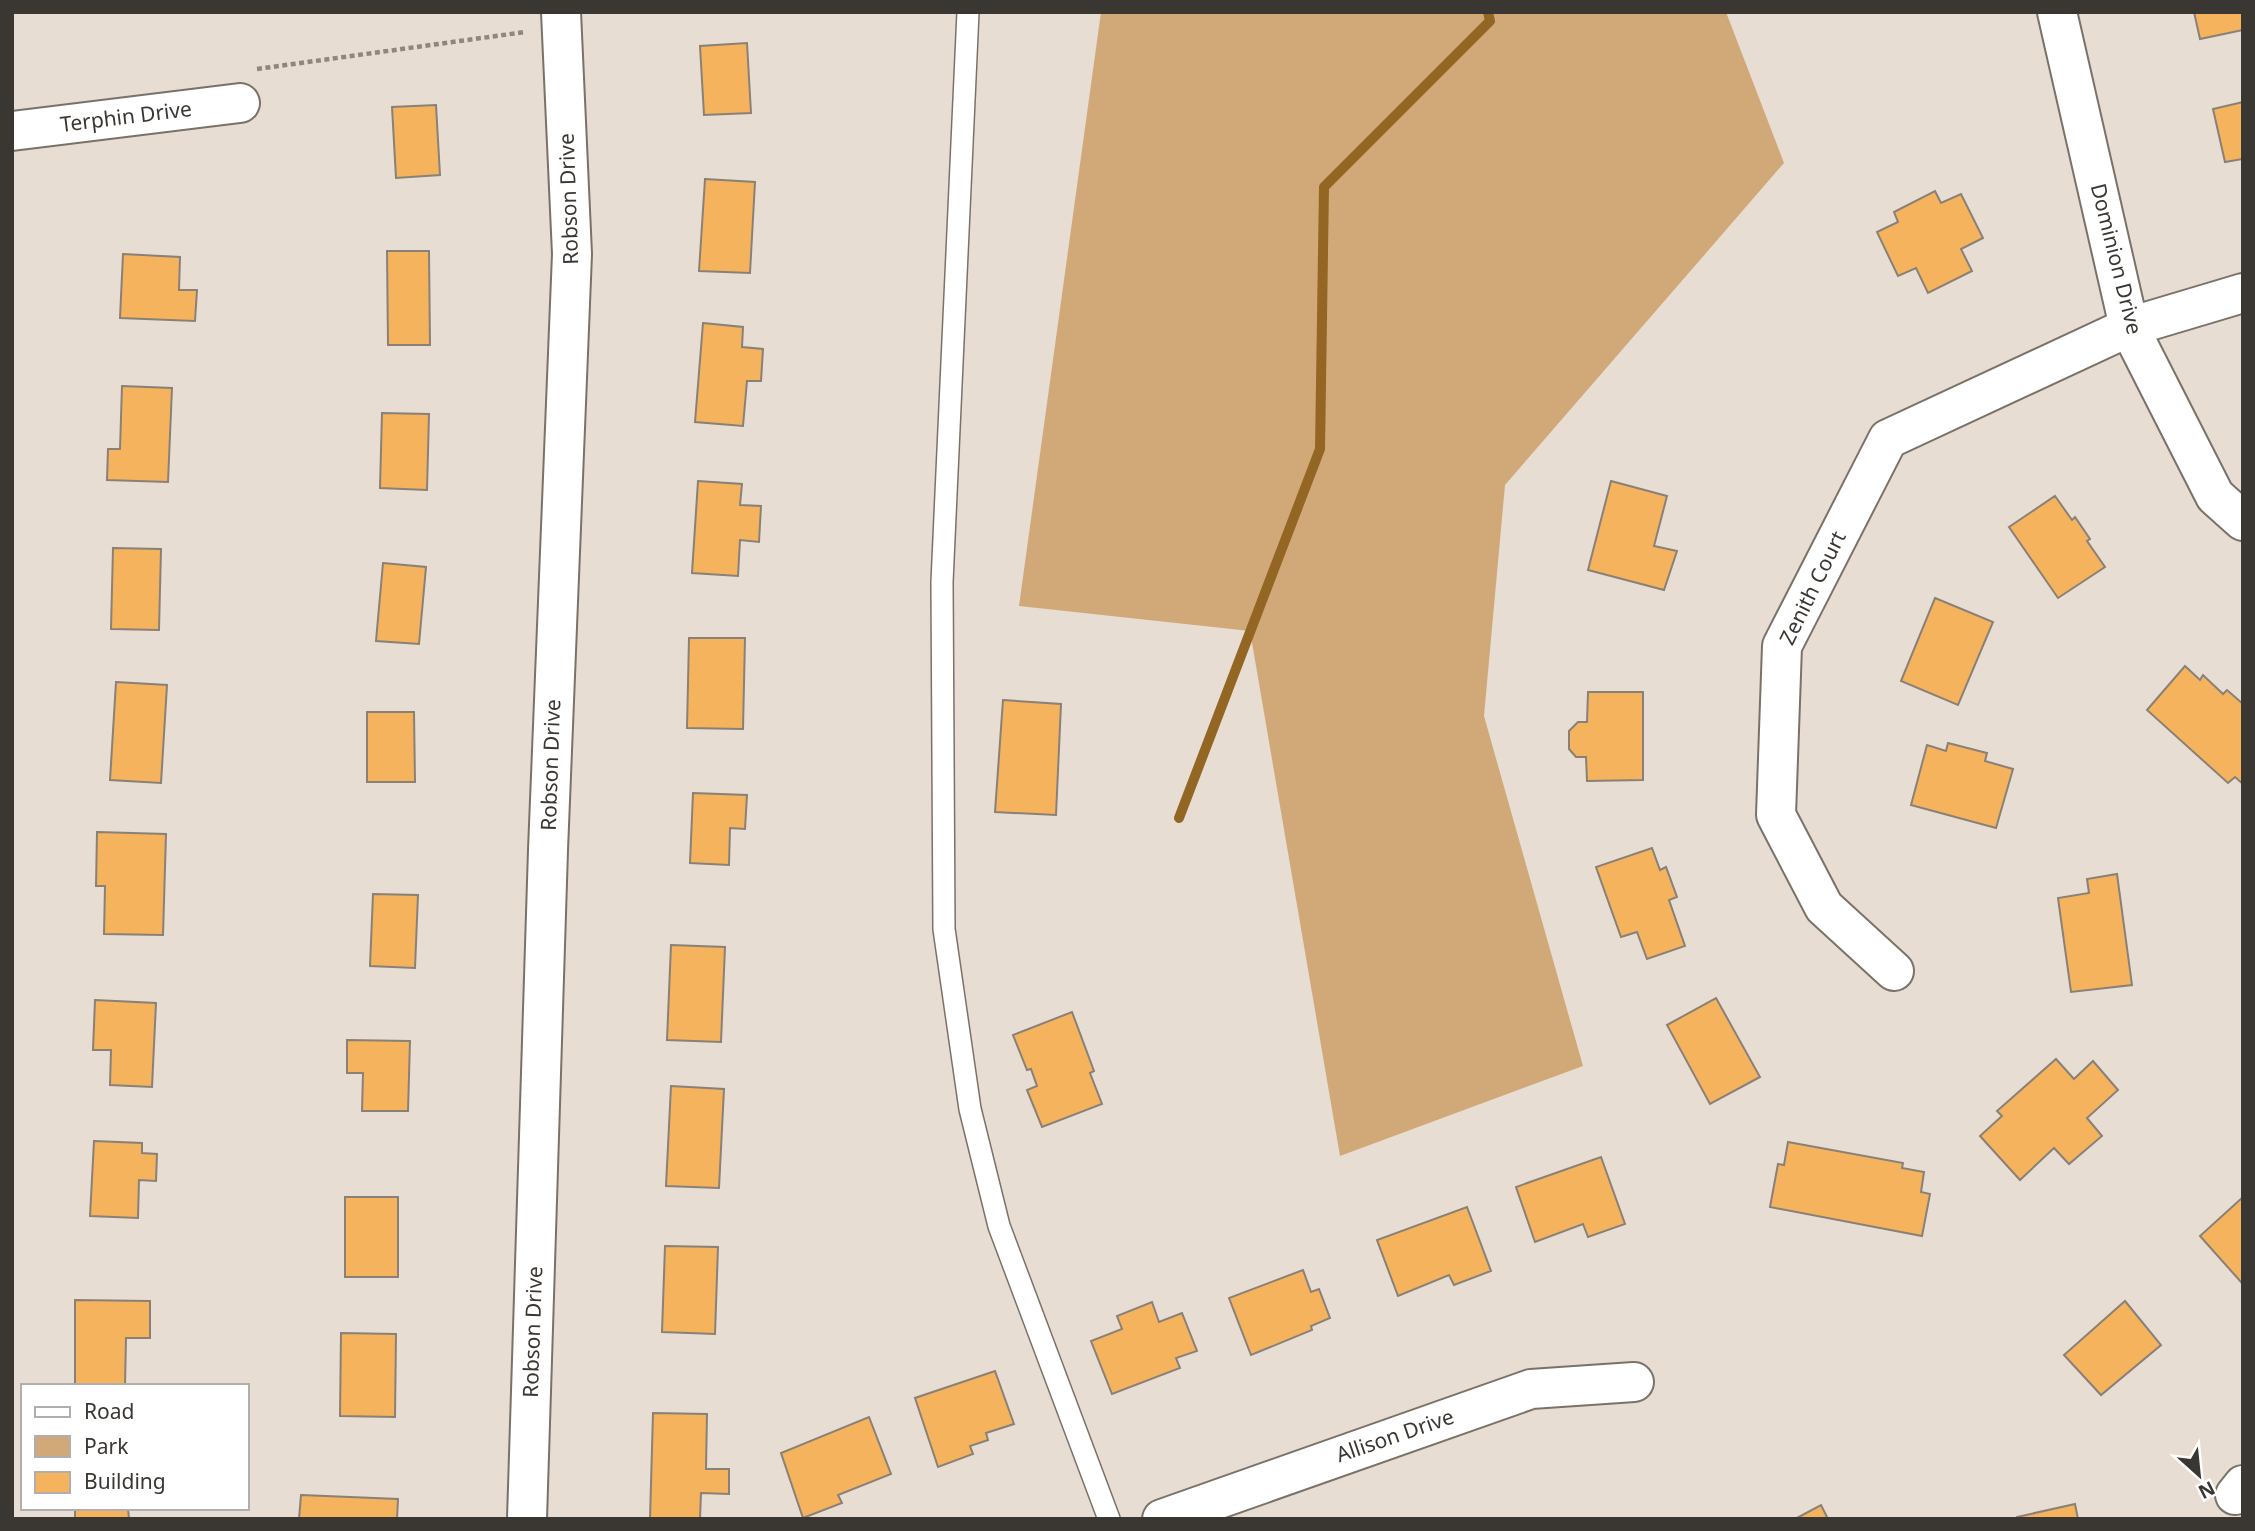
<svg xmlns="http://www.w3.org/2000/svg" width="2255" height="1531" font-family="'Noto Sans',sans-serif">
	<rect width="100%" height="100%" fill="#e7ddd3"/>
	<!-- green -->
	<polygon fill="#d1a979" points="1101,12 1726,12 1784,163 1505,485 1484,716 1583,1066 1340,1156 1250,631 1019,606"/>
	<g fill="none" stroke-linecap="round" stroke-linejoin="round">
		<!-- stream -->
		<polyline stroke="#946623" stroke-width="10" points="1179,818 1320,449 1324,187 1490,21 1488,12"/>
	</g>
	<!-- building -->
	<g fill="#f6b35e" stroke="#898177" stroke-width="2">
		<polygon points="2194,12 2243,12 2243,30 2200,39"/>
		<polygon points="747,43 751,113 704,115 700,46"/>
		<polygon points="2243,102 2243,159 2225,162 2213,109"/>
		<polygon points="436,105 440,175 396,178 392,107"/>
		<polygon points="705,179 755,182 750,273 699,271"/>
		<polygon points="1935,191 1941,203 1961,194 1983,238 1961,249 1972,271 1928,293 1916,268 1898,276 1877,232 1898,222 1894,212"/>
		<polygon points="387,251 429,251 430,345 388,345"/>
		<polygon points="123,254 180,257 179,290 197,290 195,321 120,318"/>
		<polygon points="703,323 743,327 742,347 763,349 761,381 747,381 743,426 695,422"/>
		<polygon points="122,386 172,388 168,482 107,480 108,449 120,449"/>
		<polygon points="382,413 429,414 427,490 380,488"/>
		<polygon points="698,481 742,484 740,505 761,506 759,542 740,540 738,576 692,573"/>
		<polygon points="1611,481 1667,496 1654,546 1677,551 1664,590 1588,570"/>
		<polygon points="2055,496 2072,520 2075,517 2090,539 2087,541 2105,567 2058,598 2009,527"/>
		<polygon points="113,548 161,549 159,630 111,629"/>
		<polygon points="383,563 426,567 419,644 376,641"/>
		<polygon points="1935,598 1993,622 1958,705 1901,681"/>
		<polygon points="689,638 745,638 743,729 687,728"/>
		<polygon points="2185,666 2200,680 2203,675 2223,694 2227,690 2243,704 2243,784 2235,777 2228,783 2147,710"/>
		<polygon points="116,682 167,685 161,783 110,780"/>
		<polygon points="1588,692 1643,692 1643,780 1587,781 1586,757 1576,757 1569,749 1569,731 1578,722 1587,722"/>
		<polygon points="1003,700 1061,704 1056,815 995,812"/>
		<polygon points="367,712 414,712 415,782 367,782"/>
		<polygon points="1948,743 1987,753 1985,761 2013,769 1996,828 1911,805 1927,745 1946,751"/>
		<polygon points="693,793 747,795 745,829 730,828 729,865 690,863"/>
		<polygon points="97,832 166,834 163,935 104,934 105,886 96,886"/>
		<polygon points="1652,848 1660,870 1666,867 1677,897 1669,900 1685,946 1647,959 1637,932 1621,937 1596,867"/>
		<polygon points="2117,874 2132,985 2071,992 2058,898 2089,893 2087,879"/>
		<polygon points="373,894 418,895 415,968 370,966"/>
		<polygon points="671,945 725,947 721,1042 667,1040"/>
		<polygon points="1716,998 1760,1077 1710,1104 1667,1025"/>
		<polygon points="95,1000 156,1003 152,1087 110,1085 111,1050 93,1050"/>
		<polygon points="1072,1012 1094,1071 1090,1073 1102,1104 1042,1127 1027,1090 1037,1086 1031,1069 1027,1070 1013,1035"/>
		<polygon points="347,1040 410,1041 408,1111 362,1111 363,1073 347,1073"/>
		<polygon points="2056,1059 2074,1079 2093,1061 2118,1090 2087,1118 2102,1136 2069,1164 2054,1148 2020,1180 1980,1136 2002,1116 1997,1111"/>
		<polygon points="671,1086 724,1089 719,1188 666,1186"/>
		<polygon points="94,1141 142,1143 142,1153 157,1154 156,1181 139,1180 138,1218 90,1216"/>
		<polygon points="1788,1142 1903,1163 1902,1168 1924,1172 1921,1192 1930,1194 1922,1236 1770,1207 1778,1164 1784,1165"/>
		<polygon points="1601,1157 1625,1224 1588,1237 1583,1224 1535,1242 1516,1187"/>
		<rect x="345" y="1197" width="53" height="80"/>
		<polygon points="2243,1197 2243,1280 2241,1282 2200,1236"/>
		<polygon points="1467,1207 1491,1271 1454,1285 1449,1275 1398,1296 1377,1240"/>
		<polygon points="665,1246 718,1247 715,1334 662,1332"/>
		<polygon points="1303,1270 1311,1292 1319,1289 1330,1318 1311,1326 1312,1330 1251,1355 1229,1298"/>
		<polygon points="75,1300 150,1301 150,1338 126,1338 125,1386 75,1386"/>
		<polygon points="2125,1301 2161,1345 2101,1395 2064,1355"/>
		<polygon points="1152,1302 1159,1322 1182,1313 1197,1351 1176,1358 1180,1368 1112,1394 1091,1341 1122,1329 1117,1316"/>
		<polygon points="341,1333 396,1334 395,1417 340,1416"/>
		<polygon points="995,1371 1014,1424 986,1433 988,1440 970,1446 973,1454 938,1467 915,1398"/>
		<polygon points="653,1413 707,1414 706,1469 729,1469 729,1494 701,1493 700,1519 650,1519"/>
		<polygon points="869,1417 891,1474 838,1495 842,1503 803,1518 781,1453"/>
		<polygon points="301,1495 398,1499 397,1519 299,1519"/>
		<polygon points="2075,1504 2078,1519 2017,1519 2017,1517"/>
		<polygon points="1821,1505 1828,1519 1795,1519"/>
		<polygon points="75,1508 128,1508 129,1519 75,1519"/>
	</g>
	<g fill="none" stroke-linecap="round" stroke-linejoin="round">
		<defs>
			<polyline id="lane" points="968,12 942,582 944,929 970,1109 999,1226 1109,1519"/>
			<g id="street">
				<polyline points="2057,12 2129,327 2215,496 2243,521"/>
				<polyline points="12,131 240,103"/>
				<polyline points="1894,971 1824,907 1776,815 1782,646 1888,439 2129,327 2243,293"/>
				<polyline points="2235,1495 2243,1485"/>
				<polyline points="527,1519 548,850 572,254 561,12"/>
				<polyline points="1162,1519 1531,1389 1634,1382"/>
			</g>
		</defs>
		<!-- lane casing -->
		<use href="#lane" stroke="#7a7268" stroke-width="24"/>
		<!-- street casing -->
		<use href="#street" stroke="#7a7268" stroke-width="42"/>
		<!-- path -->
		<polyline stroke="#8e8780" stroke-width="4.5" stroke-dasharray="5 3.5" stroke-linecap="butt" points="257,69 525,32"/>
		<!-- lane -->
		<use href="#lane" stroke="#fff" stroke-width="21"/>
		<!-- street -->
		<use href="#street" stroke="#fff" stroke-width="38"/>
	</g>
	<g text-anchor="middle" stroke-width="5" stroke-linejoin="round" paint-order="stroke">
		<!-- street labels -->
		<g font-size="21" fill="#3a3632" stroke="#fff">
			<text transform="translate(126 117) rotate(-7)" y="7">Terphin Drive</text>
			<text transform="translate(569 199) rotate(-92)" y="7">Robson Drive</text>
			<text transform="translate(2116 259) rotate(76)" y="7">Dominion Drive</text>
			<text transform="translate(1813 588) rotate(-64)" y="7">Zenith Court</text>
			<text transform="translate(551 765) rotate(-88)" y="7">Robson Drive</text>
			<text transform="translate(533 1332) rotate(-88)" y="7">Robson Drive</text>
			<text transform="translate(1395 1436) rotate(-19)" y="7">Allison Drive</text>
		</g>
	</g>
	<!-- border -->
	<rect width="2255" height="1531" fill="none" stroke="#3a3632" stroke-width="28"/>
	<!-- legend -->
	<rect x="21" y="1384" width="228" height="126" fill="#ffffff" stroke="#b0afad" stroke-width="2"/>
	<rect x="35" y="1407" width="35" height="10" fill="#ffffff" stroke="#b0afad" stroke-width="2"/>
	<text x="84" y="1419" font-size="21" fill="#3a3632">Road</text>
	<rect x="35" y="1436" width="35" height="21" fill="#d1a979" stroke="#b0afad" stroke-width="2"/>
	<text x="84" y="1454" font-size="21" fill="#3a3632">Park</text>
	<rect x="35" y="1472" width="35" height="21" fill="#f6b35e" stroke="#b0afad" stroke-width="2"/>
	<text x="84" y="1489" font-size="21" fill="#3a3632">Building</text>
	<!-- north arrow -->
	<g transform="translate(2199 1475) rotate(153)" stroke="#ffffff" stroke-width="5" paint-order="stroke">
	<path d="M0-5L12 26L0 18L-12 26Z" fill="#3a3632"/>
	<text y="-10" font-size="19" font-weight="bold" text-anchor="middle" fill="#3a3632">N</text>
	</g>
</svg>
